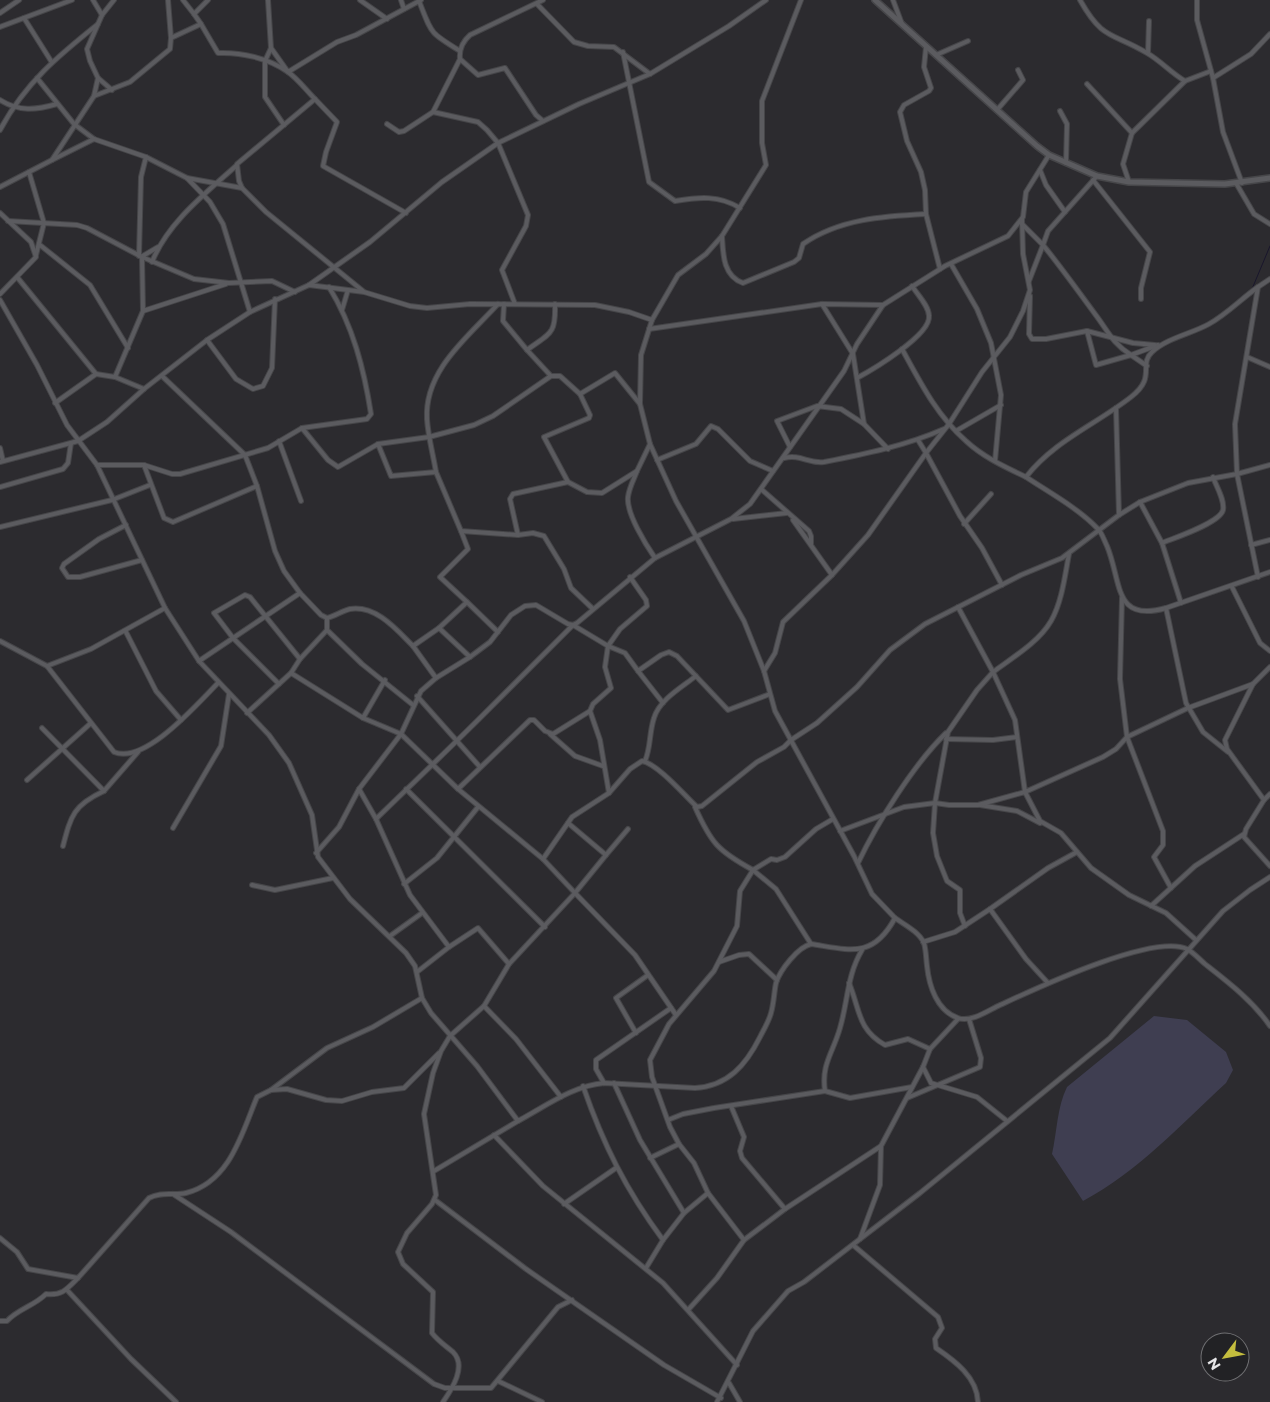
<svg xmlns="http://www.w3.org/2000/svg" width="1270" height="1402" font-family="Montserrat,sans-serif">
	<rect width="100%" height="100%" fill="#2c2b2f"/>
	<!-- green -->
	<path fill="#3f3e51" d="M1154,1016L1187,1020L1226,1052L1233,1070L1226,1083C1181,1124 1138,1172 1083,1201L1052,1154C1057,1132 1057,1107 1067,1087Z"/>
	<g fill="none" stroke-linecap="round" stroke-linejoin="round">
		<!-- stream -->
		<polyline stroke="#19162c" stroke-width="1" points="1252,289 1270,246"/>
		<defs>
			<g id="minor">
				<polyline points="93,0 102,15"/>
				<polyline points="168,0 171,38"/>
				<polyline points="183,0 194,14"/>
				<polyline points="268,0 271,48 265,61 265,97 284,125"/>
				<polyline points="360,0 387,19"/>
				<polyline points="401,0 404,9"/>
				<polyline points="801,0 762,101 762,143 766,165 722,236 706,254 678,275 652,320 641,355 640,404 650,444 676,501 744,621 764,671 775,711 854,856 872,894 895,918"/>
				<polyline points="893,0 902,24"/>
				<path d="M1080,0C1103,41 1112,32 1147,53C1161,61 1171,73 1185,81L1211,71"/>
				<polyline points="1197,0 1197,20 1213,78 1223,132 1242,183"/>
				<path d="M419,1C432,34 429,32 460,51"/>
				<polyline points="537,4 574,42 588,46 614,47 650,74"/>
				<polyline points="0,13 19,0"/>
				<polyline points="24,18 51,61"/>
				<path d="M201,24L218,53C240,52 269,58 288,72C298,79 306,90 315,99L237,164L239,181L242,188"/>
				<polyline points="0,27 72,0"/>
				<polyline points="926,47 924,67 931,88 929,91 904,105 900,112 907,141 921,172 925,190 926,214 940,269"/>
				<polyline points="271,48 288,72 337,42 356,35 421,0"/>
				<path d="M623,52L649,182L675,201C699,197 719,195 740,208"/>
				<polyline points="1148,53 1149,21"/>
				<polyline points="936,55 968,41"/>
				<polyline points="460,59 478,75 505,68 536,115 543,121"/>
				<polyline points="37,78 74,124 94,139 146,157 187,178 242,188 266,212 363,291"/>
				<polyline points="98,78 112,90"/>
				<polyline points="1213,78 1251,54 1270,34"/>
				<polyline points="1087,84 1132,133 1123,164 1129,182"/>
				<polyline points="94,96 130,82 170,49 171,38 201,24 194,14 208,0"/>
				<polyline points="315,99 337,122 326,152 323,166 406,213"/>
				<path d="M0,100C19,112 36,110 57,104"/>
				<polyline points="997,110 1023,80 1018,70"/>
				<polyline points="1060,111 1067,124 1066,163"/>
				<polyline points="433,112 478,122 487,130 498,143 528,215 526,226 502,270 515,304"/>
				<path d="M387,124L399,132L404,131L433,112L460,59C459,49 462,42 470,35L543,0"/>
				<path d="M0,130C25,83 58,56 98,24L102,15L114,0"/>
				<polyline points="1132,133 1185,81"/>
				<polyline points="52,160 94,139"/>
				<polyline points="1040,170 1046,185 1065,212"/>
				<polyline points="29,172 44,223 36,255"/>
				<path d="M1097,176L1048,231L1043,245C1061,267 1078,291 1095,314C1108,331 1112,343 1131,355L1158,345"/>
				<polyline points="187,178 210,202 223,224 250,312"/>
				<polyline points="1093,180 1150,252 1141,288 1141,299"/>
				<polyline points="1236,183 1254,214 1270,224"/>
				<polyline points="0,187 52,160 94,96 98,78 90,61 87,49 98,24"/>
				<polyline points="0,213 31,242 36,257 0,294"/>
				<polyline points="8,221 77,225 87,228 142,257 194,279 229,283 272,281 295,292"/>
				<polyline points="1022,224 1043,245 1029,281"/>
				<path d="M722,236C723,254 723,276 743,283L794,262L799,258L803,244C839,219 884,216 926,214"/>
				<polyline points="40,245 90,285 128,348"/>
				<polyline points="139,256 141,177 146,157"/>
				<polyline points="141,257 158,247"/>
				<path d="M152,262C168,222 206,193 237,165"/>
				<polyline points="951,264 977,309 991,343 1001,395 995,461"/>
				<polyline points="17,277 96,374"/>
				<polyline points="309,285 370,242 442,182 498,143 579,104 650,74 729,26 766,0"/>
				<polyline points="1030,296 1029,334 1032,339 1046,339 1087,331 1133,343 1155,345"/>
				<path d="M0,300L37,365L67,425L97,465L165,608L199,661L269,735L289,763L312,815L318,857L350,899L406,953L415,966L422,998L431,1013L477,1066L518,1121C546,1106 572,1086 604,1083L695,1088C728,1086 746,1065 760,1037C764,1029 769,1021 771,1013C774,1003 774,992 776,983C780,970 798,947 811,944C850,950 873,959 895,918C905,925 919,932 924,943C926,950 926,958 927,966C929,986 937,1011 958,1018C971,1023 989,1010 1000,1005C1035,989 1153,933 1187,949C1193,952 1199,959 1205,964C1228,982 1253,1001 1270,1026"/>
				<path d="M504,304L503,321L527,350C550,333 556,335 555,304"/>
				<polyline points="822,304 853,354 864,424 888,449"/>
				<polyline points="342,310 348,290"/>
				<polyline points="143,311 226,284"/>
				<polyline points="649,329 822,304 883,305"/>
				<polyline points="1087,331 1096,365 1131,355 1147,366"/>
				<polyline points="207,340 236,379 253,389 263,386 272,368 275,299"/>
				<path d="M902,349C920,382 937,416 966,441C983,457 1005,467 1026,477C1054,441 1095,425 1131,397C1157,377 1138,365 1152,352C1167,338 1191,334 1209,324C1227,314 1241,299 1258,287"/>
				<polyline points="1247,357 1270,367"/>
				<path d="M162,376L245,455L257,486L275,551L284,571L300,593L321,615L327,618C335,616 342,611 350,609C376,605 396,629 413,646L439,628L470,657L490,642L511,615L525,606L536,605L568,624L573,625L577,623L655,558L731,519L750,504L844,371L857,344L883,305L945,266L1008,236L1023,217L1026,192L1049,155"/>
				<polyline points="551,376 560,376 580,394"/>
				<polyline points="115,377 144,389"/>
				<path d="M857,378C872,370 931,335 929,316C929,306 917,294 912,286"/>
				<polyline points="55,403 96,374 115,377 143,311 142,257"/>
				<polyline points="1116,408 1119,515"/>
				<path d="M302,428L367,419L371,414C364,369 353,326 329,287"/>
				<polyline points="956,431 1001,405"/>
				<polyline points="279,441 301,501"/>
				<polyline points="378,444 429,437 474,425 493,416 551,376 527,350"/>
				<polyline points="790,447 777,421 817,406 841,409 864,424"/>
				<polyline points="0,448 3,461"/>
				<path d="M784,458C801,454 808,464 824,462C865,454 905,446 944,429"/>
				<polyline points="657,460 696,444 711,426 718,429 750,461 773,471"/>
				<polyline points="0,462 78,441 107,422 144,389 207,340 250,312 309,285 364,292 410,306 427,308 470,304 595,305 629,312 652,320"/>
				<polyline points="97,465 144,465 172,474 180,474 268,448 302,428 328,460 338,467 378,444 391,476 436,472 461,531 518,535 533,533 544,536 564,569 571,588 593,609"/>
				<polyline points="144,465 164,518 173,522 257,486"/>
				<path d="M637,471C634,479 629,488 628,497C626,513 646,545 655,558"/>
				<path d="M436,472C433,454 428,436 427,419C424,370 469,336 498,304"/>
				<path d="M1026,477C1050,493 1078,508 1098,529C1102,533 1104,540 1107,546C1122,582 1113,623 1166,608L1270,572"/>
				<polyline points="568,482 587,492 602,493 637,471 650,444"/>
				<polyline points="0,487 63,469 68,463 71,443"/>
				<polyline points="761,489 809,531 811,536 811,544"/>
				<polyline points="1140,502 1162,543 1181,603"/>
				<polyline points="733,519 787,513"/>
				<polyline points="793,520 832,575"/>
				<polyline points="964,524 991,494"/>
				<polyline points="126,525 99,539 64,564 62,568 68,577 80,577 142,560"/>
				<polyline points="0,527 112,500 150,485"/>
				<polyline points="518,535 510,499 513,494 568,482 544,437 589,418 590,415 580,394 615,373 640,404"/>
				<path d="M1162,543C1174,538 1220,523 1223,510C1225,500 1216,486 1213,477"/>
				<polyline points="1251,545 1270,540"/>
				<path d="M1069,554C1065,575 1062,602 1051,621C1039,642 1012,658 993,672L1015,720L1025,792L1103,757L1116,749L1127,737L1188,708L1253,684"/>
				<polyline points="630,577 646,600 647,606 620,629 608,646 625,653 638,671 661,655 669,652 677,656 728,710 770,694"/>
				<polyline points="1258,577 1237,474 1270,465"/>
				<polyline points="1002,585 982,548 960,516 926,453 949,424 982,372 1010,337 1023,311 1030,290 1023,254 1022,219"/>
				<polyline points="1232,587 1260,643 1270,651"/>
				<polyline points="1122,598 1120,679 1127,737 1163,831 1163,845 1154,857 1171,888"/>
				<polyline points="467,602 498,632"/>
				<polyline points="958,607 993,672 977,690 948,732 935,803 933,833 937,856 947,881 960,890 960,913 965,926"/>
				<polyline points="1166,608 1186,703 1203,732 1228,752"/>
				<polyline points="327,618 327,630 362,664 413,705"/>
				<polyline points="439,628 467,602 440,577 468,549 461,531"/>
				<polyline points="126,632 156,691 181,720"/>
				<path d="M0,641L47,666L114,752C145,765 198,703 218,683"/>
				<polyline points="413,646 436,678"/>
				<polyline points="199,661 300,593"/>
				<polyline points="47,666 91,649 165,608"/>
				<polyline points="1270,667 1253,684 1225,740 1227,749 1264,800 1246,829 1244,837 1270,866"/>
				<polyline points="638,671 663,703"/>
				<polyline points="764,671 775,653 783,622 832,575 868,535 926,453 918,440"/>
				<polyline points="291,673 363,718 385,680"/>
				<polyline points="279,684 233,638 214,613 245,595 250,597 300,659"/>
				<polyline points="417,696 480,767"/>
				<polyline points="590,711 600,740 609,793"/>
				<polyline points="247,713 291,673 300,659 327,630"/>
				<polyline points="42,728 104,791 138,752"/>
				<polyline points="550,734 575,756 603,766"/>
				<polyline points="946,739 993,740 1017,737"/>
				<path d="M645,761C651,747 649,733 654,718C659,700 682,687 696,676"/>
				<polyline points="27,780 91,723"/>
				<polyline points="359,789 401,734 421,691 436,678 470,657"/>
				<polyline points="406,789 545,927"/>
				<polyline points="458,789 543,859"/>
				<polyline points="1264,800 1270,794"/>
				<polyline points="980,805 1017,811 1040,823"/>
				<path d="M695,807C711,843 718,851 753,870L740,891L737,926L714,971L669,1024L650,1060L652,1077L670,1127L679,1144L694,1163L708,1193"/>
				<polyline points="376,819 410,895 449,947 478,928 509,964"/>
				<polyline points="568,823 606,855 575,893 635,955 676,1015"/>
				<polyline points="173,828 221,746 229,694"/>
				<polyline points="840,831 904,807 935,803 949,805 978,805 1025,792 1040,821 1061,833 1091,868 1129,895 1166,913 1196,940"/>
				<path d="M63,846C71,815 74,805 104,791"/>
				<path d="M316,853L339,827L359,789L376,819C412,784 449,749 485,713L573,625L608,646L605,667L611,688L593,704L590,711L553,734L545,731L534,720H530L458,789L401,734L363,718"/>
				<polyline points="606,855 628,829"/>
				<path d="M858,863C877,823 914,764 946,733"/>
				<polyline points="404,884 437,858 478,807"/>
				<polyline points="252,885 275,890 333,878"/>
				<polyline points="1151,906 1195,866 1244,834"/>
				<polyline points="990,909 1048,868 1077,852"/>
				<polyline points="390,936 422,913"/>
				<polyline points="923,942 955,932 990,909 1026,959 1048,983"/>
				<polyline points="811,944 776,889 753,870 771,859 777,860 785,857 816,829 833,819"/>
				<path d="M862,950C847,975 848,1001 840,1028C833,1053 821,1064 825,1091L850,1098L912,1087"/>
				<polyline points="719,962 739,955 749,954 777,980"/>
				<polyline points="417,972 449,947"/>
				<path d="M849,983C860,1009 857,1029 885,1045L908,1039L930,1049"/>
				<polyline points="484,1006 516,1039 561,1097"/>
				<polyline points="636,1033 616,998 648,975"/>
				<polyline points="923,1067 931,1083 977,1097 1007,1121"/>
				<polyline points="604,1083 596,1069 596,1060 671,1008"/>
				<polyline points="614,1083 640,1140 684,1213"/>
				<path d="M583,1086C603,1144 626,1190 663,1240L646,1268"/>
				<polyline points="271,1090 327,1048 373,1027 422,998"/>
				<polyline points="907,1098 980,1067 981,1058 969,1019"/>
				<polyline points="731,1106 744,1137 740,1151 742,1158 785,1209"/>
				<polyline points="668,1120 683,1114 714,1108 825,1091"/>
				<polyline points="494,1135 543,1186 663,1283 737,1365"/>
				<polyline points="881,1146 923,1067 930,1049 958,1019"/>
				<polyline points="650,1158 679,1144"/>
				<polyline points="434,1171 518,1121"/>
				<polyline points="173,1194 231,1232 434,1384 445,1388 491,1388 558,1307 572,1300"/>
				<polyline points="435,1200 526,1269 664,1365 721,1398"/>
				<polyline points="564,1204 616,1168"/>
				<path d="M0,1238L17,1252L28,1269L78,1278L149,1198C162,1191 173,1196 186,1193C230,1182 242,1133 257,1097L271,1090L287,1089L326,1100L342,1101L372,1092L404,1088L439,1053"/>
				<polyline points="663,1240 684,1213 708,1193 744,1240 717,1278 688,1310"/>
				<polyline points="744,1240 785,1209 881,1146 880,1185 860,1239"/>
				<path d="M853,1245L938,1317L942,1328L935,1339L936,1348C955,1361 977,1377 978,1402"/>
				<polyline points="67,1290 131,1359 176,1402"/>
				<path d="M0,1321H7C18,1309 34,1306 46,1294C62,1296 67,1289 78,1278"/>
				<polyline points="498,1381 542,1402"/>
				<polyline points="729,1383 740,1402"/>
				<path d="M443,1402C452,1389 467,1366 453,1352C446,1346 438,1341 432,1333L433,1292L403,1264L398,1252L407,1233L432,1204L436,1195L424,1114L433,1073L441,1051L450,1036L484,1006L509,964L575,893L543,859L572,817L609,793L630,769L642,761C658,764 685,796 697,807L702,806L757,762L784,747L791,740L817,723L857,687L890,650L925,624L1021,575L1062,558L1119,515L1140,502L1188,483L1237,474L1235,424L1258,287L1270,279"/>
				<polyline points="717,1402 753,1331 788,1291 804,1282 920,1193 1110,1038 1223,911 1250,890 1270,877"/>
			</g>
			<polyline id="tertiary" points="875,0 1037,146 1049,155 1097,176 1129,182 1225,184 1270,178"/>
		</defs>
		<!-- minor casing -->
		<use href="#minor" stroke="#464649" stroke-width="6"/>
		<!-- tertiary casing -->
		<use href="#tertiary" stroke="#464649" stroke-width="8"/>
		<!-- minor -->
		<use href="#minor" stroke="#5b5b5f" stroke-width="4"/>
		<!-- tertiary -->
		<use href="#tertiary" stroke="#5b5b5f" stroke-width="5"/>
	</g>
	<!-- north arrow -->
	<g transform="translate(1225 1357) rotate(238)"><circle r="24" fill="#222225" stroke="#707073"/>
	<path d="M0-4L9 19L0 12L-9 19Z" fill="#c4bd3e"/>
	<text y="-8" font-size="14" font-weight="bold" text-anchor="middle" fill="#e6e6e8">N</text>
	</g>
</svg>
